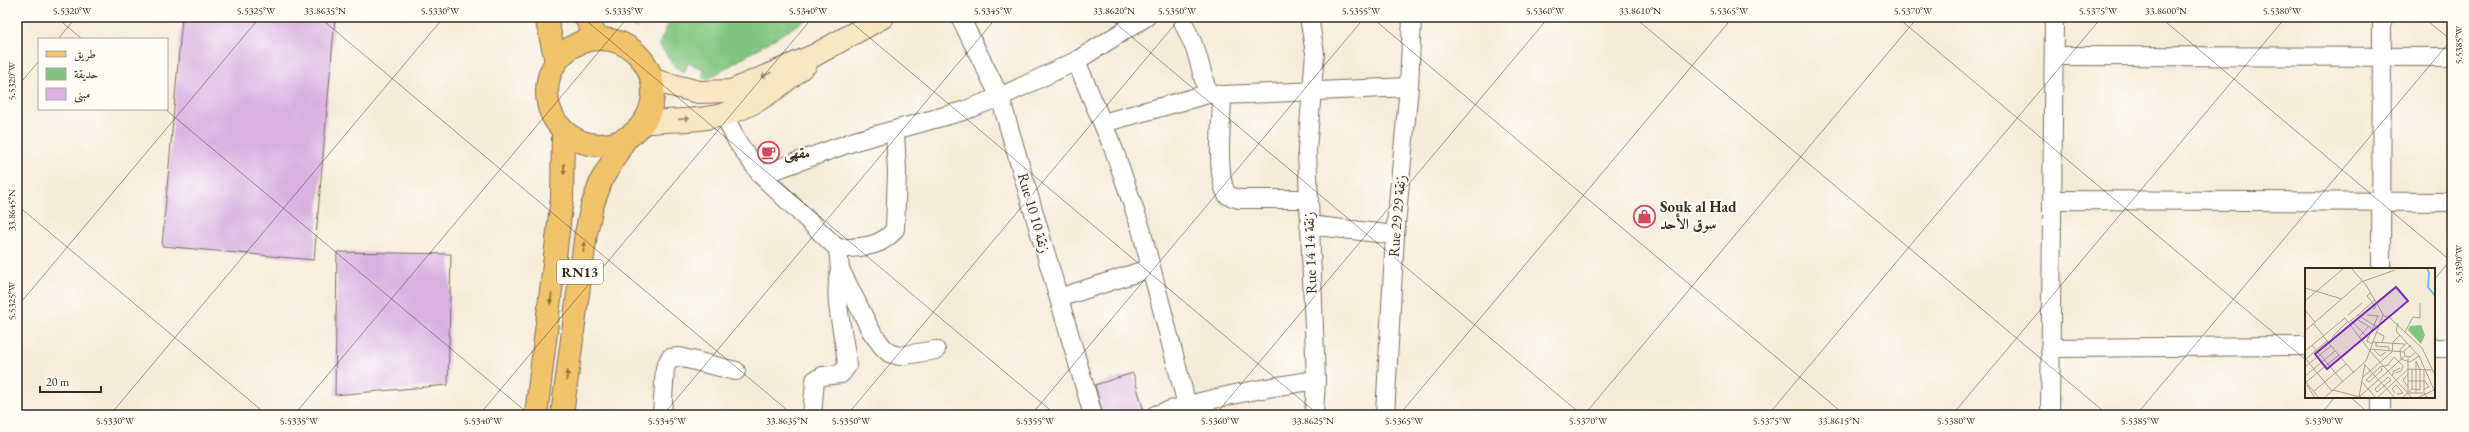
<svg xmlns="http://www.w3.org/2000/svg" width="2469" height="432" font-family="'EB Garamond',Amiri,serif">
	<rect width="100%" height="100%" fill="#fdfcf7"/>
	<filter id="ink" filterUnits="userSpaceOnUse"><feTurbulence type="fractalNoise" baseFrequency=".025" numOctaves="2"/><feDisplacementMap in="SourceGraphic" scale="8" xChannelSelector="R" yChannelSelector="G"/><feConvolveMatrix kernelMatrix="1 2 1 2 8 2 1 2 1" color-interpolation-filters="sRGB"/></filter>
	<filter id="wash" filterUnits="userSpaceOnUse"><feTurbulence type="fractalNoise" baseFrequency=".012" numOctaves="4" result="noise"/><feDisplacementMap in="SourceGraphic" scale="16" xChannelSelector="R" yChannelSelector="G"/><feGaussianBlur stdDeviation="0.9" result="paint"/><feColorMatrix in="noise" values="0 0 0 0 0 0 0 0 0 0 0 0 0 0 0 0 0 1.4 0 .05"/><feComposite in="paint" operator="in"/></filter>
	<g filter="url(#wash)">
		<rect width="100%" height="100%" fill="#f5ecd8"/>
		<!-- green -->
		<g fill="#81c580" stroke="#5e784f">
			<polygon points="614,17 642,17 636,28"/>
			<polygon points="672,17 810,17 708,79 702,78 704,69 688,63 684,73 674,66 659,44"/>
		</g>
		<g id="blocks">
			<!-- building -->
			<g fill="#d8b1e1">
				<polygon points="182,17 335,17 314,260 162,246"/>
				<polygon points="337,252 451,254 448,385 335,395"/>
				<polygon points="1133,373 1145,415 1103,415 1095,385"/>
			</g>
		</g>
	</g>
	<g filter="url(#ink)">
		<use href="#blocks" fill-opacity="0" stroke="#7c6e5f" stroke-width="1"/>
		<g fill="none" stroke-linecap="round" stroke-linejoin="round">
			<defs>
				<g id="street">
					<polyline points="960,17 1000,97 1093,415"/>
					<polyline points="1181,17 1196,51 1208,94"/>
					<polyline points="1309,17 1315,53 1307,150 1316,380 1314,415"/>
					<polyline points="2054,56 2452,57"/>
					<polyline points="1076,61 1114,150 1141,229 1187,405"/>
					<path d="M1222,95C1222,121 1215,173 1227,195L1239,199H1308"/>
					<polyline points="724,115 738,143 761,175 838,249 840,269 871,331 882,346 889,353 899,356 936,350"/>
					<polyline points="1103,123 1208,94 1222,95 1409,87"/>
					<polyline points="761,175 855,141 963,111 1000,97 1076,61 1146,17"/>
					<polyline points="2052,200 2452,202"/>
					<polyline points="1309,225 1395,235"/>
					<path d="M838,249C859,247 882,248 895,229L897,173L895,130"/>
					<polyline points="2381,269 2382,17"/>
					<polyline points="1059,298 1151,268"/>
					<polyline points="2050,348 2306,346"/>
					<polyline points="2434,348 2452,348"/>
					<polyline points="2381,397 2381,415"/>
					<polyline points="662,415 665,368 670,358 679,357 736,371"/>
					<path d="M812,415L815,380L823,376L841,374L847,366C845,333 832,302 840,269"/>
					<path d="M1155,415C1207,398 1262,388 1316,380"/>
					<polyline points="1385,415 1395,235 1409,87 1412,17"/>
					<polyline points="2050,415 2054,17"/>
				</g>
				<g id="secondary">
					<polyline points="652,80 699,92 731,91 815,55 883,17"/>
					<path d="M645,120L651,122C675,120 702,121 725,114C756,106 782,85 806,64"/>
				</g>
				<g id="primary">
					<polyline points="546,17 556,61"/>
					<polyline points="585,17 598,39"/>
					<circle cx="600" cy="92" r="53"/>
					<polyline points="536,415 562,198 563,131"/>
					<polyline points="562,415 586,233 592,206 602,179 626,138"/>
				</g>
			</defs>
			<!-- street casing -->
			<use href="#street" stroke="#7c6e5f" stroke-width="20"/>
			<!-- secondary casing -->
			<use href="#secondary" stroke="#7c6e5f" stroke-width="24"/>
			<!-- primary casing -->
			<use href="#primary" stroke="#7c6e5f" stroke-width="24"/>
			<!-- street -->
			<use href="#street" stroke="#fff" stroke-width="18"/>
			<!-- secondary -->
			<use href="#secondary" stroke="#f9e7c3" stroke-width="22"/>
			<!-- primary -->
			<use href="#primary" stroke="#f1c36a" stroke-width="22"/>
		</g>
		<!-- one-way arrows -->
		<defs><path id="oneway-solid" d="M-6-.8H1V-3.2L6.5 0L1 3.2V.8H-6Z"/></defs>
		<g fill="#9a8870">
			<use href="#oneway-solid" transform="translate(766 75) rotate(153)"/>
			<use href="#oneway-solid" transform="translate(684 119) rotate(-4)"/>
		</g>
		<g fill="#8d6f40">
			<use href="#oneway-solid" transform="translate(564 169) rotate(91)"/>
			<use href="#oneway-solid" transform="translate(584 247) rotate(-82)"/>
			<use href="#oneway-solid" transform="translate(551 299) rotate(97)"/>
			<use href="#oneway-solid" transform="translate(567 376) rotate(-82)"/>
		</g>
	</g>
	<!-- ticks -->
	<path fill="none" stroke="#3b2a1e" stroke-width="1" stroke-opacity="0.45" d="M56,17L82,39M319,17L793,415M582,17L1056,415M845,17L1319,415M1108,17L1582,415M1371,17L1845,415M1634,17L2108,415M1897,17L2306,360M2160,17L2452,262M2423,17L2452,41M58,39L76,17M17,87L39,61M165,109L530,415M17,205L267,415M2434,280L2452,258M17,307L260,17M2350,397L2371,415M110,415L444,17M294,415L628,17M479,415L813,17M663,415L997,17M847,415L1181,17M1031,415L1365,17M1215,415L1549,17M1399,415L1733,17M1584,415L1918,17M1768,415L2102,17M1952,415L2286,17M2136,415L2452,39M2320,415L2335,397"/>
	<!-- icons -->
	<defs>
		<symbol id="cafe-ring" viewBox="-11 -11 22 22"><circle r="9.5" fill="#fdfcf7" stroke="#d1495b" stroke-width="1.5"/><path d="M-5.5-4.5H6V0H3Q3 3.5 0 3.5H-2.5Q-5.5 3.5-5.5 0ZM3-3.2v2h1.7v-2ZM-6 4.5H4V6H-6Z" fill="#d1495b"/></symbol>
		<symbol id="shop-ring" viewBox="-11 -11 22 22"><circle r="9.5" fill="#fdfcf7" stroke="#d1495b" stroke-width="1.5"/><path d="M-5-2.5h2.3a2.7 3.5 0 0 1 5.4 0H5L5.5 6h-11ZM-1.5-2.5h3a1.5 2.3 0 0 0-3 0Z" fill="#d1495b"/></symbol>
	</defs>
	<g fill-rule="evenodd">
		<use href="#cafe-ring" x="756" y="140" width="25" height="25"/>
		<use href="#shop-ring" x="1632" y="204" width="25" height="25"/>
	</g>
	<g text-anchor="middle" stroke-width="4" stroke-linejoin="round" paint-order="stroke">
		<!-- shield labels -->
		<rect fill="#fdfcf7" stroke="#75695f" stroke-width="1" x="557" y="260" width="46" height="24" rx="3"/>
		<g font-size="14" font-weight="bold" fill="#3b2a1e">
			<text x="580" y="277">RN13</text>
		</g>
		<!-- poi labels -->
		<g font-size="15" font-weight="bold" fill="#3b2a1e" stroke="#fdfcf7" text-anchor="start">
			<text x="784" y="158">مقهى</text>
			<text x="1660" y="212">Souk al Had<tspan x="1660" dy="17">سوق الأحد</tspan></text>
		</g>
		<!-- street labels -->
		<g font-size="15" fill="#3b2a1e" stroke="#fdfcf7">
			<text transform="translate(1034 213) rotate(74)" y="5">Rue 10 زنقة 10</text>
			<text transform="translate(1397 216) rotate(-85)" y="5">Rue 29 زنقة 29</text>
			<text transform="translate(1310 253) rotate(-92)" y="5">Rue 14 زنقة 14</text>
		</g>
	</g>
	<!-- overview -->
	<g transform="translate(2305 268)">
		<rect width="130" height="130" fill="#f5ecd8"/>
		<path d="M116,57L120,67L116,76L103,62L105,58Z" fill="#81c580"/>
		<path fill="none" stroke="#79baee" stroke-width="2" d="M122,0L124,5L123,19L130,28"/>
		<path fill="none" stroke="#ab9e8e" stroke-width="1" d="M46,0L61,17L79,48L85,50L117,80L130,107M0,20L37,31M65,25L62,28L71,39L68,41M0,33L39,0M0,42L10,54M43,47L57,35M53,47L70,32M62,47L74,48M46,52L63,70M53,52L66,60M44,54L53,47L72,59M8,55L19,68M93,55L91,63L114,88L130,124M0,63L56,14L90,2M71,64L79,68L77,75M100,64L108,49L115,50V35M18,68L49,105M27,69L43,53M54,69L63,59M67,74L99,76M71,74V78L84,79V83M102,74L95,82L96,91L105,94L114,88M67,76L62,73L73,48M7,77L38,114M106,77L99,83L100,88L105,89L111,84M65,81L99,84M69,82L75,88L81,84M0,83L40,50L65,83L107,130M0,90L27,123M1,91L22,73M60,97L90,130M0,99L26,78M76,100L77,102L64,114L61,112L75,99L83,97L89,89L98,98L96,103L90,105M119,102V125L123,130M0,108L30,83M87,108L89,103L95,100M58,109L87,84L88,74L95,67M83,109L86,112L72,124L70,121ZM119,112L124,119L119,121M0,113L14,130M103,113H119M1,114L34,87M57,114L71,130M2,117L10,130M103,119L98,112L103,106M107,121V101M28,122L59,130M9,123L41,96M103,124V90M90,125L87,121L91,117L98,125L92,126M104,125H118M111,125V93M54,129L100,88M54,129L60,96M114,129L129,122M19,130L61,93L78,47M72,130L103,101L128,102M97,130L107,121L115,122V102L111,93"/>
		<path fill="#7b2cbf" fill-opacity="0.15" stroke="#7b2cbf" stroke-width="2" d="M91,19L103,33L22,101L10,86Z"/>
		<rect width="130" height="130" fill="none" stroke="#3b2a1e" stroke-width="2"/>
	</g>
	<!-- margin -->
	<rect width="2469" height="432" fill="none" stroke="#fdfcf7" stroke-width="44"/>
	<!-- legend -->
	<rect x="38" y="38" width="130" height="72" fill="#fdfcf7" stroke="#afa8a0"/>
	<rect x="46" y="51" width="20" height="6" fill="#f1c36a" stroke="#afa8a0"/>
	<text x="74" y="58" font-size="12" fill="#3b2a1e">طريق</text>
	<rect x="46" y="68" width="20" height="12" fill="#81c580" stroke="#afa8a0"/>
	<text x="74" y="78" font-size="12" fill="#3b2a1e">حديقة</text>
	<rect x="46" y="88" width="20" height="12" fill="#d8b1e1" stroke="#afa8a0"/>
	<text x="74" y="98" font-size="12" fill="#3b2a1e">مبنى</text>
	<!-- scale -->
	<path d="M40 386v6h61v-6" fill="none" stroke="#3b2a1e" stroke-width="2"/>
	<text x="46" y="386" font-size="12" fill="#3b2a1e" stroke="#fdfcf7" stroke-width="3" paint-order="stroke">20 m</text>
	<rect x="22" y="22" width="2425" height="388" fill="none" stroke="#3b2a1e" stroke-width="1.5"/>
	<g font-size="10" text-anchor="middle" fill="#3b2a1e">
		<text x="72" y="14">5.5320°W</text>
		<text x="256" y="14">5.5325°W</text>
		<text x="325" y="14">33.8635°N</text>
		<text x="440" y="14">5.5330°W</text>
		<text x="624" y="14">5.5335°W</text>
		<text x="808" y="14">5.5340°W</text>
		<text x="993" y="14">5.5345°W</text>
		<text x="1114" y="14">33.8620°N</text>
		<text x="1177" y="14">5.5350°W</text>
		<text x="1361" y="14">5.5355°W</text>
		<text x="1545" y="14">5.5360°W</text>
		<text x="1640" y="14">33.8610°N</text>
		<text x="1729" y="14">5.5365°W</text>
		<text x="1913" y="14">5.5370°W</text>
		<text x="2098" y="14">5.5375°W</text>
		<text x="2166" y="14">33.8600°N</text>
		<text x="2282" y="14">5.5380°W</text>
		<text transform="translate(2458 45) rotate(-90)" y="4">5.5385°W</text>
		<text transform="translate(11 81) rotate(-90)" y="4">5.5320°W</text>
		<text transform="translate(11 210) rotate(-90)" y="4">33.8645°N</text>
		<text transform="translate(2458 264) rotate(-90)" y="4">5.5390°W</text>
		<text transform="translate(11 301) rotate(-90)" y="4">5.5325°W</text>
		<text x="115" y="424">5.5330°W</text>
		<text x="299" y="424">5.5335°W</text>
		<text x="483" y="424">5.5340°W</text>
		<text x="667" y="424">5.5345°W</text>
		<text x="787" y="424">33.8635°N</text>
		<text x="851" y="424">5.5350°W</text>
		<text x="1035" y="424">5.5355°W</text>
		<text x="1220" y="424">5.5360°W</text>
		<text x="1313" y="424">33.8625°N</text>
		<text x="1404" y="424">5.5365°W</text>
		<text x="1588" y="424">5.5370°W</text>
		<text x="1772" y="424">5.5375°W</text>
		<text x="1839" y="424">33.8615°N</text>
		<text x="1956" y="424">5.5380°W</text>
		<text x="2140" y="424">5.5385°W</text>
		<text x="2324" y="424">5.5390°W</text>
	</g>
</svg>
